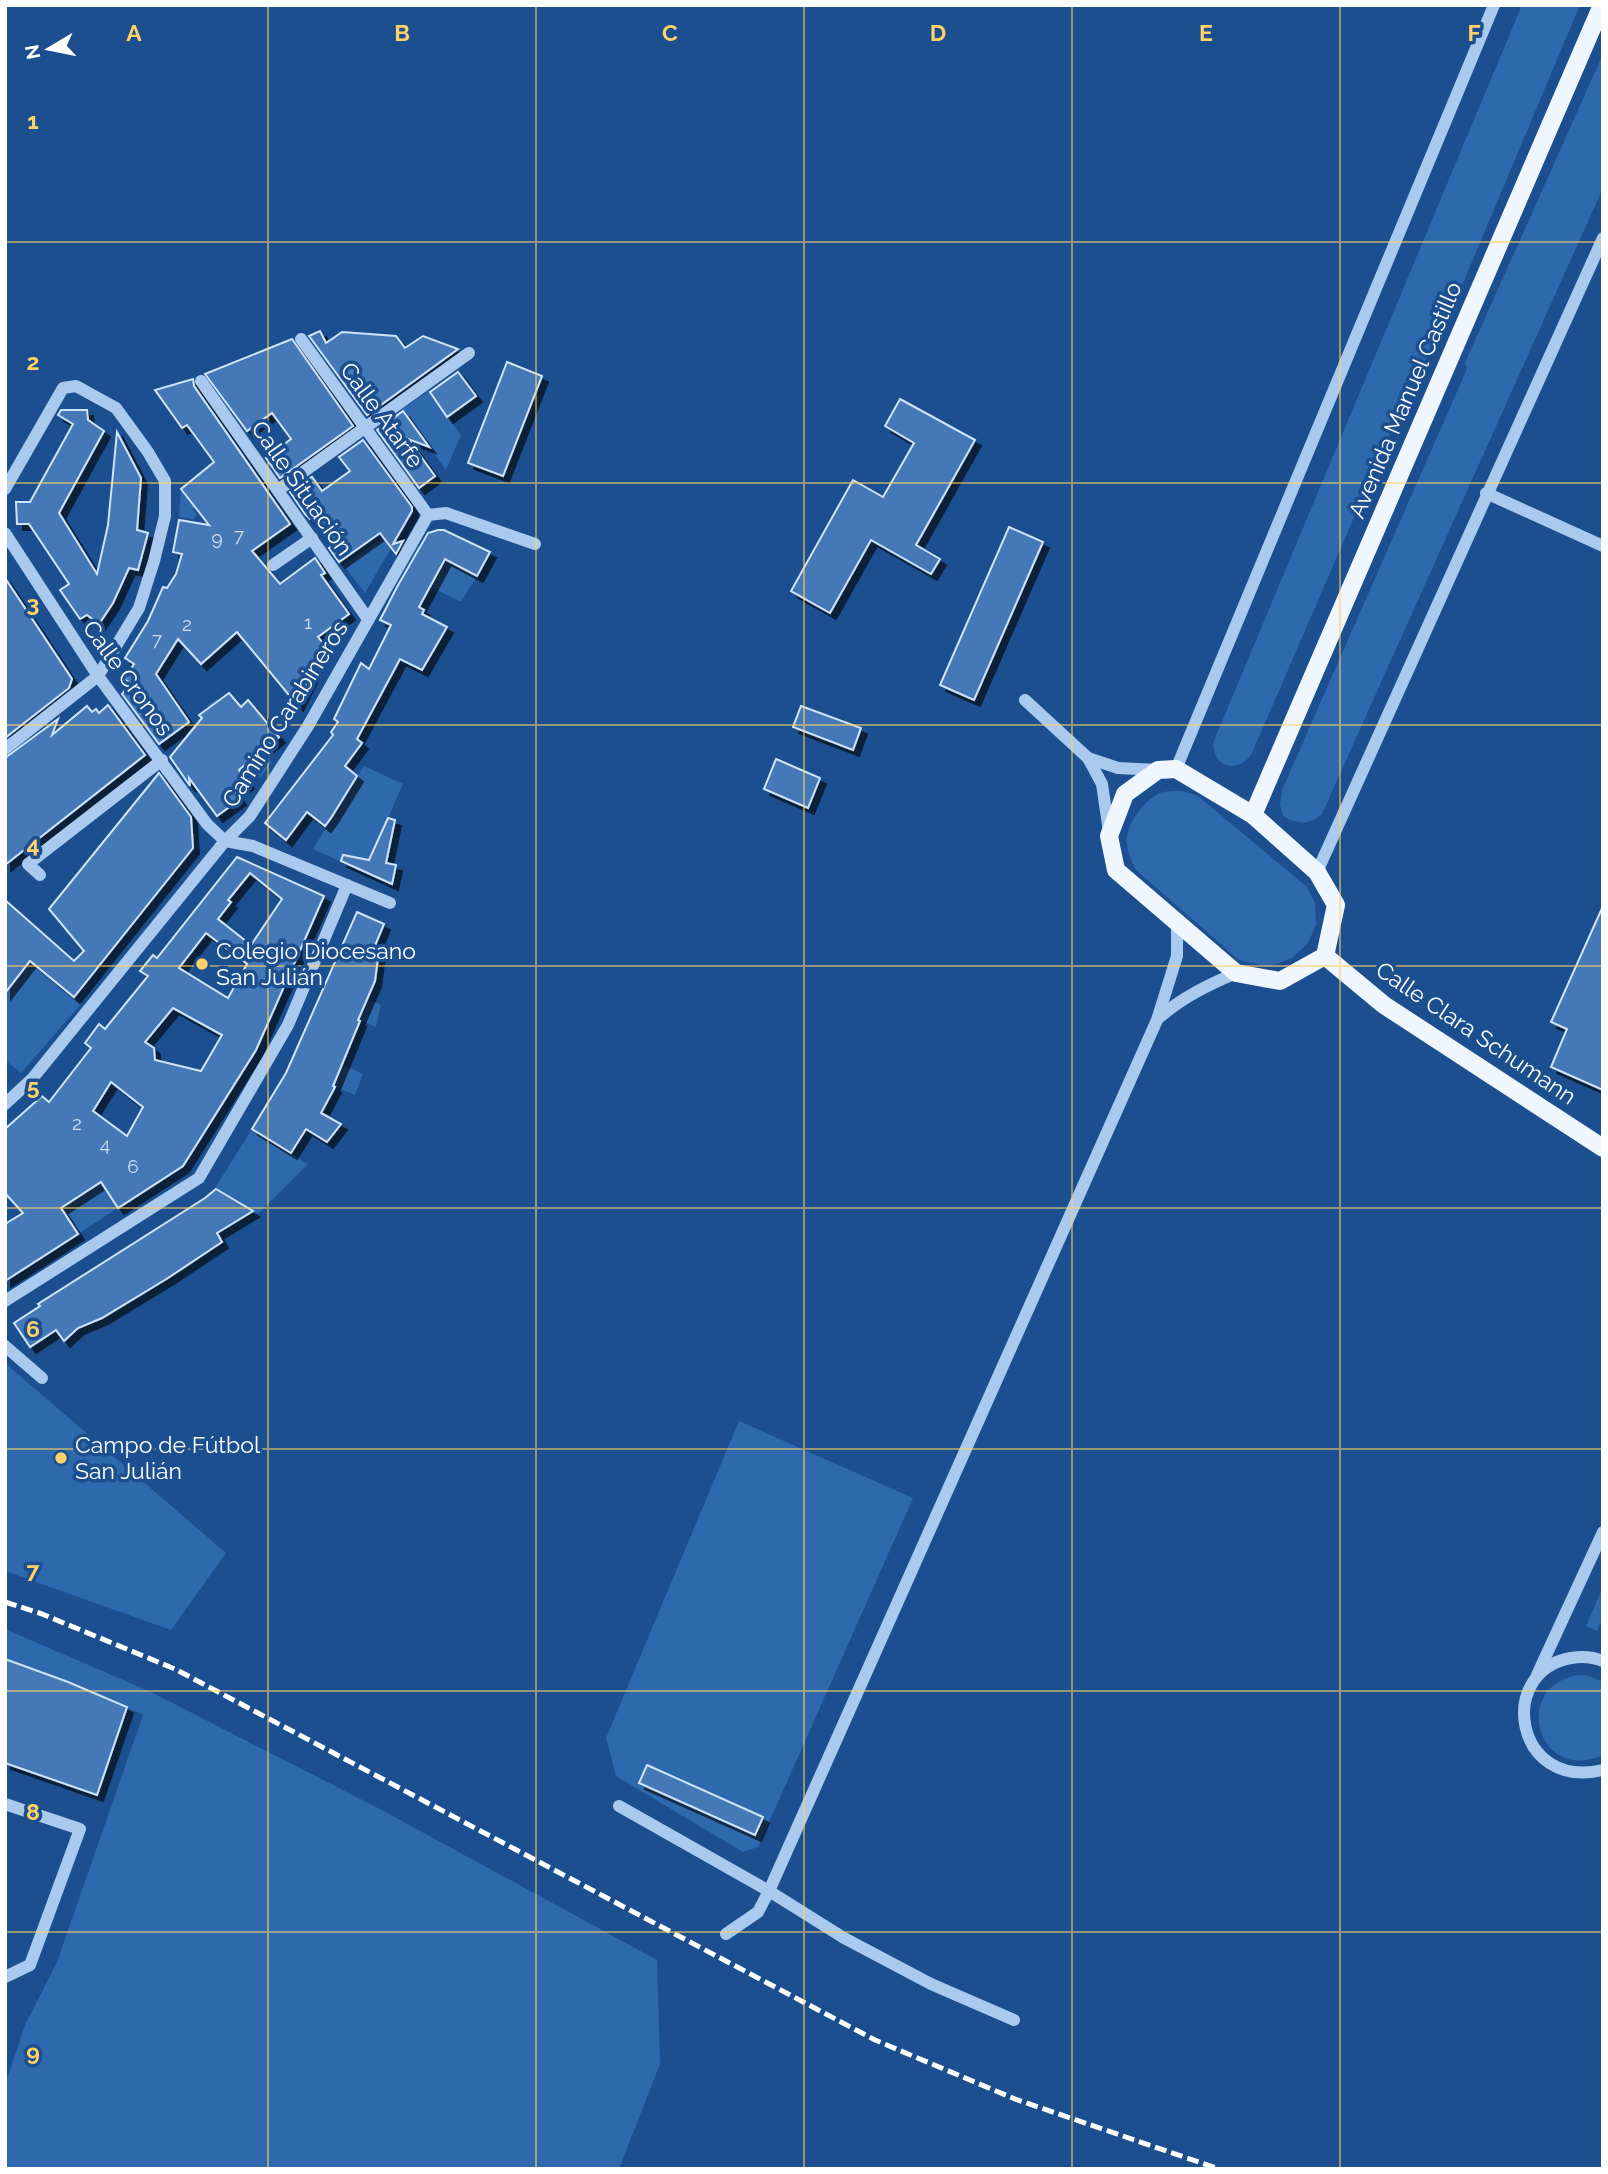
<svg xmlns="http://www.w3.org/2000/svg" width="1608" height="2174" font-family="Raleway,sans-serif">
	<defs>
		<filter id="shadow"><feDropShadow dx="6" dy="6" stdDeviation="0" flood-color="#0009"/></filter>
	</defs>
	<rect width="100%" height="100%" fill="#1b4f8f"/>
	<!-- green -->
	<g fill="#2e69ad">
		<path d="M1522,5H1580L1434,352L1420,365L1252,753C1239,774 1214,769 1213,743Z"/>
		<path d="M1603,54V188L1322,814C1309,825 1297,825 1283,816L1280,804L1282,790L1467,369L1465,363Z"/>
		<polygon points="429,391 461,435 446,470 402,409"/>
		<polygon points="181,489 195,507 193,509 197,515 193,519 179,517"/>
		<polygon points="383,537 391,548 365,593 343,565"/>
		<polygon points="418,546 477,576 461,602 404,574"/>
		<polygon points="217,699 272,762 260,778 207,706"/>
		<polygon points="364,766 403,784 364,872 313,849 326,828 325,826"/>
		<path d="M1182,791L1198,796L1307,887L1315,903L1316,925L1308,943L1292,958L1269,967L1239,960L1136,870C1131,860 1126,849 1127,838C1128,821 1145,800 1160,793C1166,791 1175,791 1182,791Z"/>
		<polygon points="31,961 82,1003 21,1073 5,1060 5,993"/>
		<polygon points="328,980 381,1005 376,1027 317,1002"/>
		<polygon points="298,1044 363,1074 355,1095 288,1068"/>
		<polygon points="252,1129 308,1164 258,1214 215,1188"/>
		<polygon points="92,1168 118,1208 78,1234 52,1194"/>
		<polygon points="5,1363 226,1553 171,1630 5,1571"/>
		<polygon points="739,1421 913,1498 758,1847 743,1852 616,1776 606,1738"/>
		<polygon points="1603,1587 1603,1617 1597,1631 1586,1626"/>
		<polygon points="5,1629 151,1692 378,1808 657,1960 660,2064 619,2169 5,2169 5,2085 25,2025 57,1962 143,1715 68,1682 5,1659"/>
		<path d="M1578,1675L1589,1676L1603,1682V1755C1539,1785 1509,1687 1578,1675Z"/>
	</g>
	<!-- building -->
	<g fill="#4478b7" stroke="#cfe3fa" stroke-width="2" fill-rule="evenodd" filter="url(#shadow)">
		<polygon points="320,331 326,343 342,332 396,336 405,348 423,336 458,349 367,415 309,336"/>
		<polygon points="292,339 353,426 280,478 266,458 291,439 272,413 247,431 205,374"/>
		<polygon points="507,362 542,376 503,476 468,463"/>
		<polygon points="458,372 476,396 447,417 430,392"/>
		<polygon points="193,379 194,386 290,524 252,551 280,584 315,558 325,573 321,575 349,614 318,637 326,647 297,705 237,632 201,664 178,639 156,674 189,722 159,744 122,694 130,683 124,679 134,664 125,658 148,621 163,587 167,588 176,574 182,554 173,552 179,520 209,525 181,489 214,462 187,425 182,428 155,390"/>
		<polygon points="900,399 975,440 916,545 940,559 931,574 871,540 830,613 791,591 853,480 883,497 914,443 885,426"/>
		<polygon points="61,410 87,410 88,420 104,431 59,513 97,574 108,525 117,432 141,478 137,530 148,533 138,570 129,568 113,603 99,624 87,615 80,619 60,590 69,584 29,524 17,524 16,502 30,502 73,424 58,415"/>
		<polygon points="403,411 429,447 408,439 435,476 419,488 377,430"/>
		<polygon points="363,440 412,507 412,511 393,544 403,541 396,554 380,533 339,562 329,548 335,544 313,517 310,519 305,514 290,492 312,477 322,491 350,471 339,457"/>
		<polygon points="1009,527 1043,542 974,700 940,685"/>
		<polygon points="438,530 444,530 490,552 477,576 445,559 419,607 424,610 422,614 447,627 422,670 400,659 357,739 362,743 345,766 357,776 331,818 325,826 307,812 286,840 265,823 333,735 331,732 338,722 334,719 361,663 369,669 391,625 380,620 397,587 428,533"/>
		<polygon points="5,578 72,679 69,688 5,738"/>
		<polygon points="229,693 241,707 248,700 279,737 239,770 248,783 235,792 240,799 217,816 189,778 190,786 170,757 202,718 199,715"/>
		<polygon points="108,705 145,755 5,865 5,758 58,719 52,735 87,706 92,712 96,709 99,713"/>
		<polygon points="801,706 861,728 853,750 793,727"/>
		<polygon points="776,759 820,778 808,808 764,789"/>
		<polygon points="159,773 191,817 193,848 74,997 30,961 5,993 5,900 74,961 84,951 49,909"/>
		<polygon points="388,818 395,820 386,863 396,865 392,884 341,861 343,855 369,860"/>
		<path d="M237,857L324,896L256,1050L183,1166L118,1208L101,1182L61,1208L78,1234L5,1281V1224L23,1213L5,1193V1129L42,1096L49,1102L91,1048L85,1043L99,1024L105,1029L148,976L140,971L153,955L157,958ZM250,873L282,899L251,945L218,919L231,902L228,900ZM206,933L247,964L228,998L179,968ZM173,1008L222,1035L201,1071L155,1060L154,1048L145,1042ZM111,1082L143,1107L127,1136L93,1111Z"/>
		<polygon points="1603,906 1603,1090 1551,1067 1567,1029 1551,1022"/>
		<polygon points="357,912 384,924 374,948 379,951 375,981 358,1020 360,1021 333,1086 335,1087 321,1113 341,1124 327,1142 306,1129 291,1153 252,1129 286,1073"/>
		<polygon points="216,1189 253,1211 217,1233 222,1242 168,1278 102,1318 78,1328 64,1341 56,1330 30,1347 14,1323 40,1306 38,1304 205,1198"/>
		<polygon points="5,1659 68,1682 127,1707 97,1795 5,1763"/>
		<polygon points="647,1765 763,1817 755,1835 639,1783"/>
	</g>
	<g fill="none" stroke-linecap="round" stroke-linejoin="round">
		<!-- minor -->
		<g stroke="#a9c9ee" stroke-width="12">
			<polyline points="301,339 428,515"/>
			<polyline points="201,381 368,619"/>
			<polyline points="5,489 63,388 76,386 116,408 148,452 165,481 165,516 154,561 139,608 98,676 5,749"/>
			<polyline points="278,490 469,353"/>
			<polyline points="1486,493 1603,546"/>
			<polyline points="5,533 98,676 207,824 225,841"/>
			<polyline points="273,565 312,538"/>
			<polyline points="1025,700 1088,758 1102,784 1109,832"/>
			<polyline points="1088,758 1118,768 1158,770"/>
			<polyline points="1176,769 1494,5"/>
			<polyline points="225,841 253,846 390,903"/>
			<polyline points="1317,872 1603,238"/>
			<polyline points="40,875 28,864 162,760"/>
			<path d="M1160,1017C1183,997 1208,985 1236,973"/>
			<polyline points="5,1104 32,1079 225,841 250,816 308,726 428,515 446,513 535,544"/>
			<polyline points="5,1301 199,1178 288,1025 347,885"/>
			<polyline points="5,1346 42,1378"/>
			<path d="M1603,1661C1593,1657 1582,1656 1571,1658C1496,1671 1514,1791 1603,1770"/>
			<polyline points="1537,1675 1603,1532"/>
			<polyline points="5,1804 80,1829 30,1965 5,1977"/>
			<polyline points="619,1806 769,1891 844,1938 931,1984 1014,2020"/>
			<polyline points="726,1934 758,1912 769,1891 1157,1020 1177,956 1177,922"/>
		</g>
		<!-- major -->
		<g stroke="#f0f6ff" stroke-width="18">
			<polygon points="1176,769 1253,815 1317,872 1336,905 1325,956 1280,981 1236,973 1116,870 1109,836 1125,794 1158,770"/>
			<polyline points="1253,815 1602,5"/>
			<polyline points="1325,956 1384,1005 1603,1148"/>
		</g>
		<!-- rail -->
		<polyline stroke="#fff" stroke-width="5" stroke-dasharray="12 5" stroke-linecap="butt" points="5,1602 42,1614 175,1669 875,2040 1015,2099 1219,2169"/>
	</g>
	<!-- grid -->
	<path fill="none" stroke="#ffd166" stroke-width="2" stroke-opacity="0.55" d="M268,5V2169M536,5V2169M804,5V2169M1072,5V2169M1340,5V2169M5,242H1603M5,483H1603M5,725H1603M5,966H1603M5,1208H1603M5,1449H1603M5,1691H1603M5,1932H1603"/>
	<!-- markers -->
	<g fill="#ffd166" stroke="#1b4f8f" stroke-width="2.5">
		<circle cx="202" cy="964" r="7"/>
		<circle cx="61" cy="1458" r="7"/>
	</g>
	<g text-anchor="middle" stroke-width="7" stroke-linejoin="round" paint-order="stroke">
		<!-- number labels -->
		<g font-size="19" fill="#d0dded">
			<text x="239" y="542">7</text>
			<text x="217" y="545">9</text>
			<text x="308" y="629">1</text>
			<text x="187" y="631">2</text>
			<text x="157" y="646">7</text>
			<text x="77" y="1130">2</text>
			<text x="105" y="1151">4</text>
			<text x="133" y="1173">6</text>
		</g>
		<!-- street labels -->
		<g font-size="23" fill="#fff" stroke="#1b4f8f">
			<text transform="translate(1405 400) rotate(-67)" y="8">Avenida Manuel Castillo</text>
			<text transform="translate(382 415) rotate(54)" y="8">Calle Atarfe</text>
			<text transform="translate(302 488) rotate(55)" y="8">Calle Situación</text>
			<text transform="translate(128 678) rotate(54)" y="8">Calle Cronos</text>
			<text transform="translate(285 714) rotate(-58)" y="8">Camino Carabineros</text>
			<text transform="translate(1476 1033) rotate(34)" y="8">Calle Clara Schumann</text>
		</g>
		<!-- poi labels -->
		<g font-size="23" fill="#fff" stroke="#1b4f8f" text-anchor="start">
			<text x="216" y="959">Colegio Diocesano<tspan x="216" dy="26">San Julián</tspan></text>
			<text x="75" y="1453">Campo de Fútbol<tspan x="75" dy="26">San Julián</tspan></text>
		</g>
	</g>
	<g font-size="23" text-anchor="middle" font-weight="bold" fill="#ffd166" stroke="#1b4f8f" stroke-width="7" stroke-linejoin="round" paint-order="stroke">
		<text x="134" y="41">A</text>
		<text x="402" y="41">B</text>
		<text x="670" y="41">C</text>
		<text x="938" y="41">D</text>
		<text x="1206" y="41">E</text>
		<text x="1474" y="41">F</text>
		<text x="33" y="129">1</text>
		<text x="33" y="370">2</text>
		<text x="33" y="612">3</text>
		<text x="33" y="853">4</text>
		<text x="33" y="1095">5</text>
		<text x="33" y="1337">6</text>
		<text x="33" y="1578">7</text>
		<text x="33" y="1820">8</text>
		<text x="33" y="2061">9</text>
	</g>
	<!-- border -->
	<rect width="1608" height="2174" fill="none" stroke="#ffffff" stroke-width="14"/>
	<!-- north arrow -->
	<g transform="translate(49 49) rotate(260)" stroke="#1b4f8f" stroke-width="5" paint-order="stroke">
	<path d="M0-5L12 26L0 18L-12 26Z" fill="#ffffff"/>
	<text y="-10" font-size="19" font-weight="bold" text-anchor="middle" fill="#ffffff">N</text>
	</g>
</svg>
